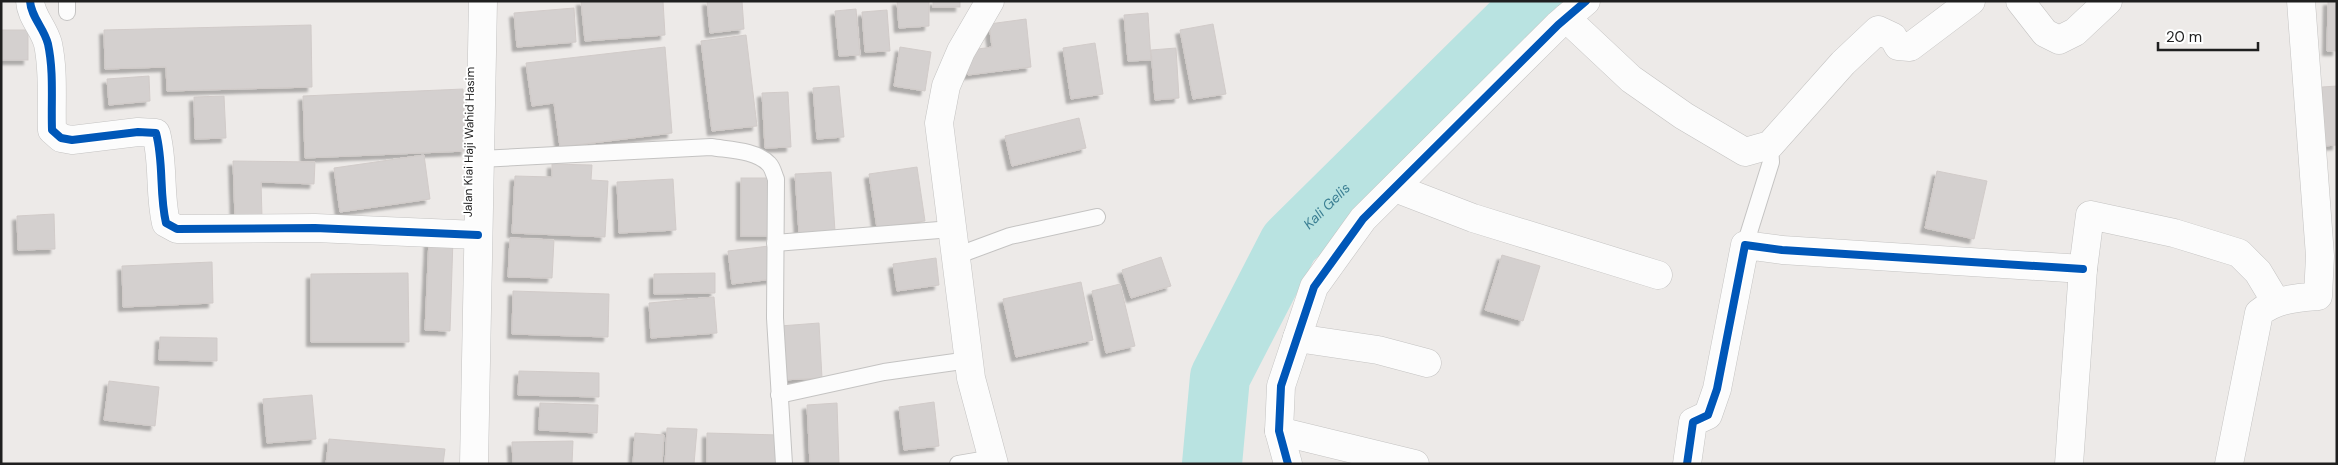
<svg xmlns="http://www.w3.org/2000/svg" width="2338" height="465" font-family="'DM Sans',sans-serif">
	<defs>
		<filter id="shadow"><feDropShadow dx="-4.5" dy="4.5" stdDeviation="1" flood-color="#0004"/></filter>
	</defs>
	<rect width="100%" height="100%" fill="#edeae8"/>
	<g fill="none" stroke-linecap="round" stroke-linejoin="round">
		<!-- river -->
		<path stroke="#b9e3e1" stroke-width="60" id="s1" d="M1212,464L1220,377L1289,243L1534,1"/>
	</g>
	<!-- building -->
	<g fill="#d4d0cf" stroke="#d1cbc9" filter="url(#shadow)">
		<polygon points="581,1 663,1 665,35 585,41"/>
		<polygon points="707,1 742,1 744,29 710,33"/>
		<polygon points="897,1 929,1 929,26 899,28"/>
		<rect x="933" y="1" width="27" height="6"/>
		<polygon points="2328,1 2337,1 2337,51 2327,51"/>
		<polygon points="574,8 576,42 517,47 514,13"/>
		<polygon points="856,9 860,55 839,56 835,11"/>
		<polygon points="887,10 890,51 865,52 862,12"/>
		<polygon points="1148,13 1151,60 1128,61 1124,15"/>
		<polygon points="1026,19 1031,67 968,75 964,51 992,47 989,24"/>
		<polygon points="1213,24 1226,94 1193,99 1180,30"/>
		<polygon points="311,25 312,87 167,91 166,67 105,69 104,30"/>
		<rect x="1" y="30" width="27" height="30"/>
		<polygon points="746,35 757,126 712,131 701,41"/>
		<polygon points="1095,43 1103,94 1071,99 1063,48"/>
		<polygon points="665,47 672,133 560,147 554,103 532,106 526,63"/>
		<polygon points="900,47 931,52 925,91 894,86"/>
		<polygon points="1176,48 1179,98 1155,100 1151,50"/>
		<polygon points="149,76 150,101 109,105 107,79"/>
		<polygon points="839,86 844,137 817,139 813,88"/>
		<polygon points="2337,86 2337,145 2323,146 2322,87"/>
		<polygon points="463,89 466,151 305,158 303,96"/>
		<polygon points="788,92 791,147 765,148 762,93"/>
		<polygon points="224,96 226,138 195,139 194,97"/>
		<polygon points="1079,118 1086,148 1012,166 1005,136"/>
		<polygon points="424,155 430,199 340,212 334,168"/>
		<polygon points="233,161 315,162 314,184 261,182 262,217 235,218"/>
		<polygon points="552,164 592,165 591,180 608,181 605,237 512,233 515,176 552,177"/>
		<polygon points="917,167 925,221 877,228 869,174"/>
		<polygon points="1937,171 1987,181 1974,239 1925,228"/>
		<polygon points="831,172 835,231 799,233 795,174"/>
		<rect x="741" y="178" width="31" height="58"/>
		<polygon points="673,179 676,230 619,233 617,182"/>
		<polygon points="54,214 55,249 18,250 17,216"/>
		<polygon points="510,238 554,240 552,278 508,277"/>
		<polygon points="429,239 453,239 450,331 425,330"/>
		<polygon points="769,246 773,279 732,284 728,251"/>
		<polygon points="1502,255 1540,266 1523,321 1485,310"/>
		<polygon points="1161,257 1171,286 1131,298 1122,270"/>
		<polygon points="936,258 939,285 897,291 893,264"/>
		<polygon points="212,262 213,303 123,307 122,266"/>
		<polygon points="408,273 409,342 311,342 311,274"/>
		<polygon points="715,273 715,293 654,294 654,274"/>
		<polygon points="1081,282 1093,340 1016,357 1003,299"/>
		<polygon points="1120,284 1135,346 1106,353 1092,291"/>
		<polygon points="513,291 609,294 608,337 512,334"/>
		<polygon points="714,297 717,333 651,338 649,303"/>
		<polygon points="819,323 822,378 782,380 780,326"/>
		<polygon points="160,337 217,338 217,361 159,360"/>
		<polygon points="519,371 599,373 599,397 518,395"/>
		<polygon points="109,381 159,387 155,426 104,420"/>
		<polygon points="312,395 316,439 267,443 263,399"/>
		<polygon points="934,402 939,446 904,450 899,407"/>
		<polygon points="540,403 598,405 597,433 539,430"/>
		<polygon points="837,403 839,464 810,464 807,405"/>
		<polygon points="667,428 697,429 694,464 665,464"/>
		<polygon points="635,433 664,435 662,464 633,464"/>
		<polygon points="707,433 778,435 778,464 707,464"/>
		<polygon points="329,439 445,449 443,464 326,464"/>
		<polygon points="573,441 572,464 513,464 512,442"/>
	</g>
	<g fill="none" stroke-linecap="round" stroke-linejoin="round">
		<defs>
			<g id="service">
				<polyline points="67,12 67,1"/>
				<path d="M480,159L711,147C729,150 756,150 769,164C773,168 774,175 776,179L775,318L784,464"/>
				<polyline points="775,243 952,229"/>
				<polyline points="1745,245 1771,162 1770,145"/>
				<polyline points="956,256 1010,236 1097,217"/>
				<polyline points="779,395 884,372 969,360"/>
				<polyline points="958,464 993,458"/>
			</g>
			<g id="minor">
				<path d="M30,1C31,17 44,28 48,44C54,72 51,101 52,130L61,138L72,140L138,132L156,133C164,163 159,193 166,223L177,229L315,228L478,235"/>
				<polyline points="990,1 961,51 946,86 939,123 971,378 994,464"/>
				<polyline points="2020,1 2045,33 2059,40 2075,32 2108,1"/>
				<polyline points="1566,18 1631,79 1684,116 1745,152 1770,145 1843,63 1878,30 1893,37 1898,46 1910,47 1971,1"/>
				<polyline points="1395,188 1473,218 1658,275"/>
				<polyline points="1297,338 1378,350 1427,363"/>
				<polyline points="1279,431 1415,464"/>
				<polyline points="1288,464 1279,431 1281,386 1314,287 1363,219 1558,25 1586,1"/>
				<polyline points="1687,464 1693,422 1708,415 1717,389 1745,245 1782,250 2083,269"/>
				<polyline points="2069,464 2083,269 2090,215 2174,233 2239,253 2258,272 2276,302"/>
				<path d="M2229,464L2259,313C2276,299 2296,298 2318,296L2320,256L2301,1"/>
			</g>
			<polyline id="tertiary" points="474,464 483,1"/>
		</defs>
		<!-- service casing -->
		<use href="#service" stroke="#c4c3c2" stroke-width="18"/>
		<!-- minor casing -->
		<use href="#minor" stroke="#c4c3c2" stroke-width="29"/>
		<!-- tertiary casing -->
		<use href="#tertiary" stroke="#c4c3c2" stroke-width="29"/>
		<!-- service -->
		<use href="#service" stroke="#fcfcfc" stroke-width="16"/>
		<!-- minor -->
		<use href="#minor" stroke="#fcfcfc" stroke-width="28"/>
		<!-- tertiary -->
		<use href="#tertiary" stroke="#fcfcfc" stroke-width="28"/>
		<defs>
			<g id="cycleway">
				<path d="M30,1C31,17 44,28 48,44C54,72 51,101 52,130L61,138L72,140L138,132L156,133C164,163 159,193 166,223L177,229L315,228L478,235"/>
				<polyline points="1288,464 1279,431 1281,386 1314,287 1363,219 1558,25 1586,1"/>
				<polyline points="1687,464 1693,422 1708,415 1717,389 1745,245 1782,250 2083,269"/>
			</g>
		</defs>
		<!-- cycleway casing -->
		<use href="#cycleway" stroke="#fff" stroke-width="11"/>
		<!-- cycleway -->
		<use href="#cycleway" stroke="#0057b8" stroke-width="8"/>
	</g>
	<g text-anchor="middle" stroke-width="4" stroke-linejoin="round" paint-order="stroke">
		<!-- street labels -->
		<g font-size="12" fill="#1f1f1f" stroke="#fff">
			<text transform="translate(469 142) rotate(-89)" y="4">Jalan Kiai Haji Wahid Hasim</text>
		</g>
		<!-- water labels -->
		<g font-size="14" font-style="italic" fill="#3b7f93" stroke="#fff">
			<text dy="5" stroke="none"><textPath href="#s1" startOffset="291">Kali Gelis</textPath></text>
		</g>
	</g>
	<!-- border -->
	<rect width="2338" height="465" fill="none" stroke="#1f1f1f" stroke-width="5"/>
	<!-- scale -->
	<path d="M2158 42v8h100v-8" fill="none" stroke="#1f1f1f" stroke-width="2.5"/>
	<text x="2166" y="42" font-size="15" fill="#1f1f1f" stroke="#ffffff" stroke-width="4" paint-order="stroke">20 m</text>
</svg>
